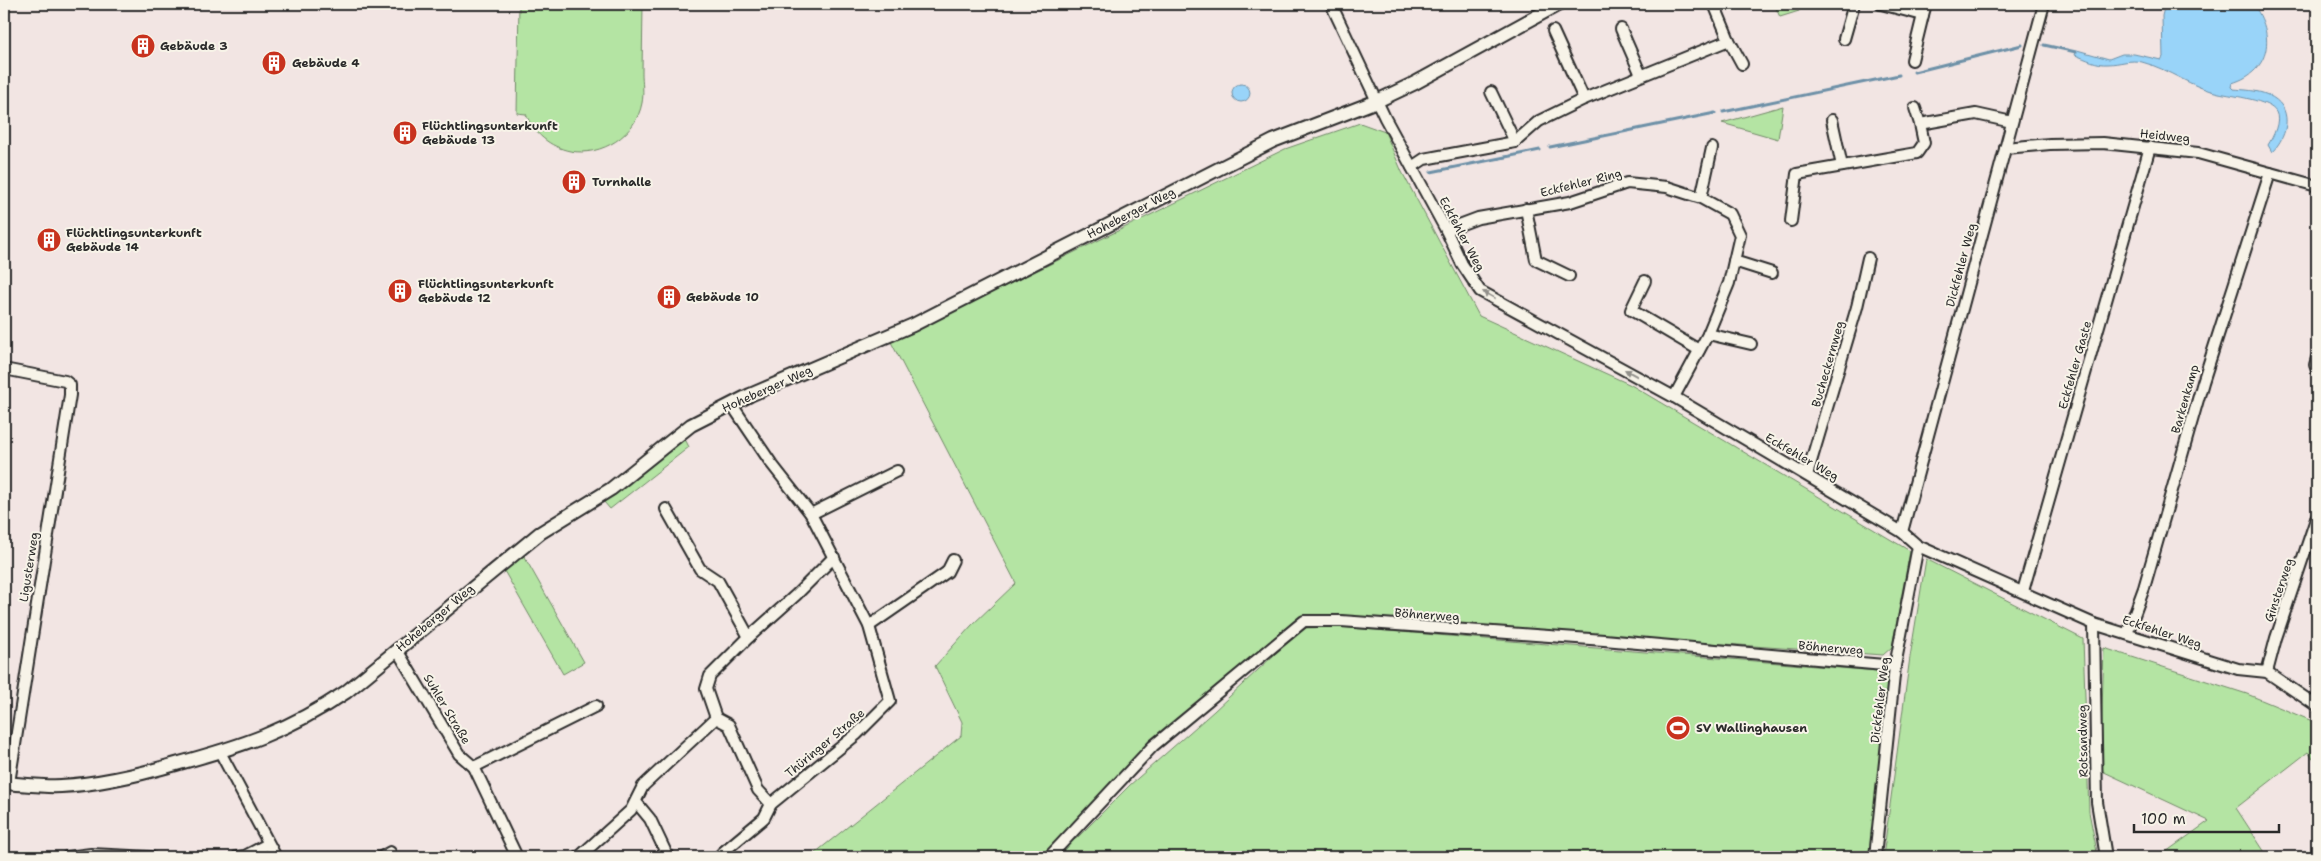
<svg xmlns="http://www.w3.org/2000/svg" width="2321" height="861" font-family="'Shantell Sans',sans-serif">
	<rect width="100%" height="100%" fill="#f2e5e3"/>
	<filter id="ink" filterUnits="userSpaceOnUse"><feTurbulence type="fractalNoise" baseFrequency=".02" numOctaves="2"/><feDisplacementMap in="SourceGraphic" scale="10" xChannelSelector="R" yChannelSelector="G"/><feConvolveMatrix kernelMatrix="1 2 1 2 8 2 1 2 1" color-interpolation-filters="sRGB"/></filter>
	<g filter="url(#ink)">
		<!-- green -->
		<g fill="#b4e4a3" stroke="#708867">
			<path d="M519,4H643C643,27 642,49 642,72C642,82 644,93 642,103C636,135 602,157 570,151C550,147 533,133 526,114L517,113Z"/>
			<polygon points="1774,4 1800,4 1799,11 1780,17"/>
			<polygon points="1783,106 1778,139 1722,123"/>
			<polygon points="1360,123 1385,132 1402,172 1479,316 1631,385 1910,551 1892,647 1883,655 1305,615 1295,620 1148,744 1046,855 1077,838 1130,785 1214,711 1303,628 1339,627 1889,672 1870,857 810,857 961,736 962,722 935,666 972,625 1016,583 891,342 1285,149"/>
			<polygon points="684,437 689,447 610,509 604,502"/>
			<polygon points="520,549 584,662 563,674 503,569"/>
			<polygon points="1926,559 2083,639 2089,812 2098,857 1883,857 1910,657"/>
			<polygon points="2104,648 2247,694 2317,723 2317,756 2313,759 2308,752 2236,808 2268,857 2159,857 2209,821 2100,770"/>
		</g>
		<!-- water -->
		<g fill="#99d4f9" stroke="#6d90a7">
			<path d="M2165,4H2253C2275,34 2272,71 2232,83L2231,87L2233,89C2244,90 2257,90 2268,95C2294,106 2289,135 2272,152L2268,145C2273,137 2281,121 2276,112C2269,100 2233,96 2219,93C2192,88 2169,69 2142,62C2130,59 2120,64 2108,64C2097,65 2086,59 2075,55L2077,50L2109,59L2122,54H2134L2161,60L2163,57L2162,16Z"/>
			<circle cx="1241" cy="93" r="9"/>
		</g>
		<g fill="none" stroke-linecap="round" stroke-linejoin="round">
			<!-- stream -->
			<g stroke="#6d90a7" stroke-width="3">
				<polyline points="2044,45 2076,52"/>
				<polyline points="1914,72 2022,45"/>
				<polyline points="1723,112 1899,75"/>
				<polyline points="1550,147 1715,113"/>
				<polyline points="1431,172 1540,150"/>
			</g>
			<defs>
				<g id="minor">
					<polyline points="1331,4 1385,118 1446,230 1462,264 1480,291 1674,397 1902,532 1918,546 2094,624 2238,669 2267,672 2317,706"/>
					<polyline points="1714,4 1729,40"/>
					<polyline points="1881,4 1923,15 1926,4"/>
					<polyline points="1621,29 1641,75"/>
					<polyline points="1553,31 1584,99"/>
					<polyline points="1844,39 1854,4"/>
					<polyline points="1912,60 1923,15"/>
					<polyline points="1491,92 1515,142"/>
					<polyline points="1915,108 1920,124"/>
					<polyline points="1832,120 1842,166"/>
					<polyline points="2005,148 2050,144 2103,143 2198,153 2317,186"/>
					<polyline points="1412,167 1424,159 1515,142 1539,121 1584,99 1729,40 1742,64"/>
					<polyline points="1701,198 1712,148"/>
					<polyline points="1526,209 1536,260 1569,276"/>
					<polyline points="1791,221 1797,174 1917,153 1924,143 1920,124 1976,114 2012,122"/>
					<polyline points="1446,230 1478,218 1570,202 1627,183 1667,187 1701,198 1730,214 1740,235 1729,283 1708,334 1674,397"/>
					<polyline points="1734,261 1772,273"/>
					<polyline points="1645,281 1631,310 1699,350"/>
					<polyline points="1708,334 1751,344"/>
					<polyline points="2317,358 2315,365 2317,370"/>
					<polyline points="4,369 65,381 70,385 70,395 9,783"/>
					<polyline points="1807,475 1857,307 1868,258"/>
					<polyline points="666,509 700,569 718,581 749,637 796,595 834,557"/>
					<polyline points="811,514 897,471"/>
					<polyline points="1902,532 2044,4"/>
					<polyline points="2023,591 2150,147"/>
					<polyline points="2094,624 2097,802 2106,857"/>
					<polyline points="869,626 947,572 953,560"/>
					<polyline points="2127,634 2144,588 2203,382 2270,173"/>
					<polyline points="397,650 459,754 474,767 517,857"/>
					<polyline points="2267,672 2276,638 2317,516"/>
					<polyline points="716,718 729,725 758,790 771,804"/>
					<polyline points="220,752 276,857"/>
					<polyline points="474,767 596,706"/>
					<polyline points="636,802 650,819 668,857"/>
					<polyline points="722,853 764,818 771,804 857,734 890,701 869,626 811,514 771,463 732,405"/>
					<polyline points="67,857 91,854 151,857"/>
					<polyline points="237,857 245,856 268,844"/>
					<polyline points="381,857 390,852"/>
					<polyline points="579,857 631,810 643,786 716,718 706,689 710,676 749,637"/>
					<polyline points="1049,857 1153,746 1304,621 1341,621 1604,640 1895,666"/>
					<polyline points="1875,857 1895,666 1918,546"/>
				</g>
				<path id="tertiary" d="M4,783C22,784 42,787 61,786C100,784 138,775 176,764C242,746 288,731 346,692L540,533L611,489L691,425L750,395L913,325L1273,141L1377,101L1415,83L1559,4"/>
			</defs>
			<!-- minor casing -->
			<use href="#minor" stroke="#2b2b2b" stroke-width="14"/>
			<!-- tertiary casing -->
			<use href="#tertiary" stroke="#2b2b2b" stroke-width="16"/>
			<!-- minor -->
			<use href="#minor" stroke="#f7f3e8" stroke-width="10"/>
			<!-- tertiary -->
			<use href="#tertiary" stroke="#f7f3e8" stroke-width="12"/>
		</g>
		<!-- one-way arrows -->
		<defs><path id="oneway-solid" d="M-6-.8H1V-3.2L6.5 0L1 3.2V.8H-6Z" transform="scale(1.25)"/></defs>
		<g fill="#918f8a">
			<use href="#oneway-solid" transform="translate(1489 295) rotate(-151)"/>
			<use href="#oneway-solid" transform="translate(1631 373) rotate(-151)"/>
		</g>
	</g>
	<!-- icons -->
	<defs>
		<symbol id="building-disc" viewBox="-11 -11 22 22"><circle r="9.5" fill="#c8321e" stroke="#f7f3e8"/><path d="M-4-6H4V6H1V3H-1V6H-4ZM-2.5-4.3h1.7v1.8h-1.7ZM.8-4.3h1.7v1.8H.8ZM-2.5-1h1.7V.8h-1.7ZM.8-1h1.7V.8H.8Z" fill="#fff"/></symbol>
		<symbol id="stadium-disc" viewBox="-11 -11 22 22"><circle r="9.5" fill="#c8321e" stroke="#f7f3e8"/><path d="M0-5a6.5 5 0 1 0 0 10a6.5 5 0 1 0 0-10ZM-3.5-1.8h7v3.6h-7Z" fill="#fff"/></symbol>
	</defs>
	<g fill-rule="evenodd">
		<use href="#building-disc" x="129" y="32" width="28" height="28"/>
		<use href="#building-disc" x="260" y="49" width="28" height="28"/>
		<use href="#building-disc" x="391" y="119" width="28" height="28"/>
		<use href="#building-disc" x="560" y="168" width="28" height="28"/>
		<use href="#building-disc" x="35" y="226" width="28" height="28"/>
		<use href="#building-disc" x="386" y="277" width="28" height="28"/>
		<use href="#building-disc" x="655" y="283" width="28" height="28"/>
		<use href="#stadium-disc" x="1664" y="714" width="28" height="28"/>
	</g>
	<g text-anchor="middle" stroke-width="4" stroke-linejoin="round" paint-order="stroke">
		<!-- poi labels -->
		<g font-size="12" font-weight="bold" fill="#2b2b2b" stroke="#f7f3e8" text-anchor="start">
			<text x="160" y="50">Gebäude 3</text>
			<text x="292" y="67">Gebäude 4</text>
			<text x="422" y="130">Flüchtlingsunterkunft<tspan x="422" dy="14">Gebäude 13</tspan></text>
			<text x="592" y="186">Turnhalle</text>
			<text x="66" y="237">Flüchtlingsunterkunft<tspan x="66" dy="14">Gebäude 14</tspan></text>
			<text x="418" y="288">Flüchtlingsunterkunft<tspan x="418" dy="14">Gebäude 12</tspan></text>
			<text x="686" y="301">Gebäude 10</text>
			<text x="1696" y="732">SV Wallinghausen</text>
		</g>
		<!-- street labels -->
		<g font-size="12" fill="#2b2b2b" stroke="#f7f3e8">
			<text transform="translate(2165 136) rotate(6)" y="4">Heidweg</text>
			<text transform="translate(1581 183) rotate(-14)" y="4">Eckfehler Ring</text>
			<text transform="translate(1131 213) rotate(-27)" y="4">Hoheberger Weg</text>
			<text transform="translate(1462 234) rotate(62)" y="4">Eckfehler Weg</text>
			<text transform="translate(1961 265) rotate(-75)" y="4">Dickfehler Weg</text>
			<text transform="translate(1828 364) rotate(-74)" y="4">Bucheckernweg</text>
			<text transform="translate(2075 365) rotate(-74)" y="4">Eckfehler Gaste</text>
			<text transform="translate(767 389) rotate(-24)" y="4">Hoheberger Weg</text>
			<text transform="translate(2185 399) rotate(-74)" y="4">Barkenkamp</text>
			<text transform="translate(1802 457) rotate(30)" y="4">Eckfehler Weg</text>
			<text transform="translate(29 567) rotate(-81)" y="4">Ligusterweg</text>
			<text transform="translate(2279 590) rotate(-71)" y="4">Ginsterweg</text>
			<text transform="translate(1427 615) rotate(4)" y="4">Böhnerweg</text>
			<text transform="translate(435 618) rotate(-40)" y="4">Hoheberger Weg</text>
			<text transform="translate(2162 632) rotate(18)" y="4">Eckfehler Weg</text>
			<text transform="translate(1831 648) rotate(5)" y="4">Böhnerweg</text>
			<text transform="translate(1880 700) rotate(-83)" y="4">Dickfehler Weg</text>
			<text transform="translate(447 709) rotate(59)" y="4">Suhler Straße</text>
			<text transform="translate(2083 741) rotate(-91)" y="4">Rotsandweg</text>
			<text transform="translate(825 743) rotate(-40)" y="4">Thüringer Straße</text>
		</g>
	</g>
	<!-- margin -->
	<rect width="2321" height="861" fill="none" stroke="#f7f3e8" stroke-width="20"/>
	<rect x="10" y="10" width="2301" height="841" fill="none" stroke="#2b2b2b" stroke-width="2" filter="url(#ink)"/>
	<!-- scale -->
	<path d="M2134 824v8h145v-8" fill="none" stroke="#2b2b2b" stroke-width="2.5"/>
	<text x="2141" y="824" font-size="15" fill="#2b2b2b" stroke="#f7f3e8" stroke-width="4" paint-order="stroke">100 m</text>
</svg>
